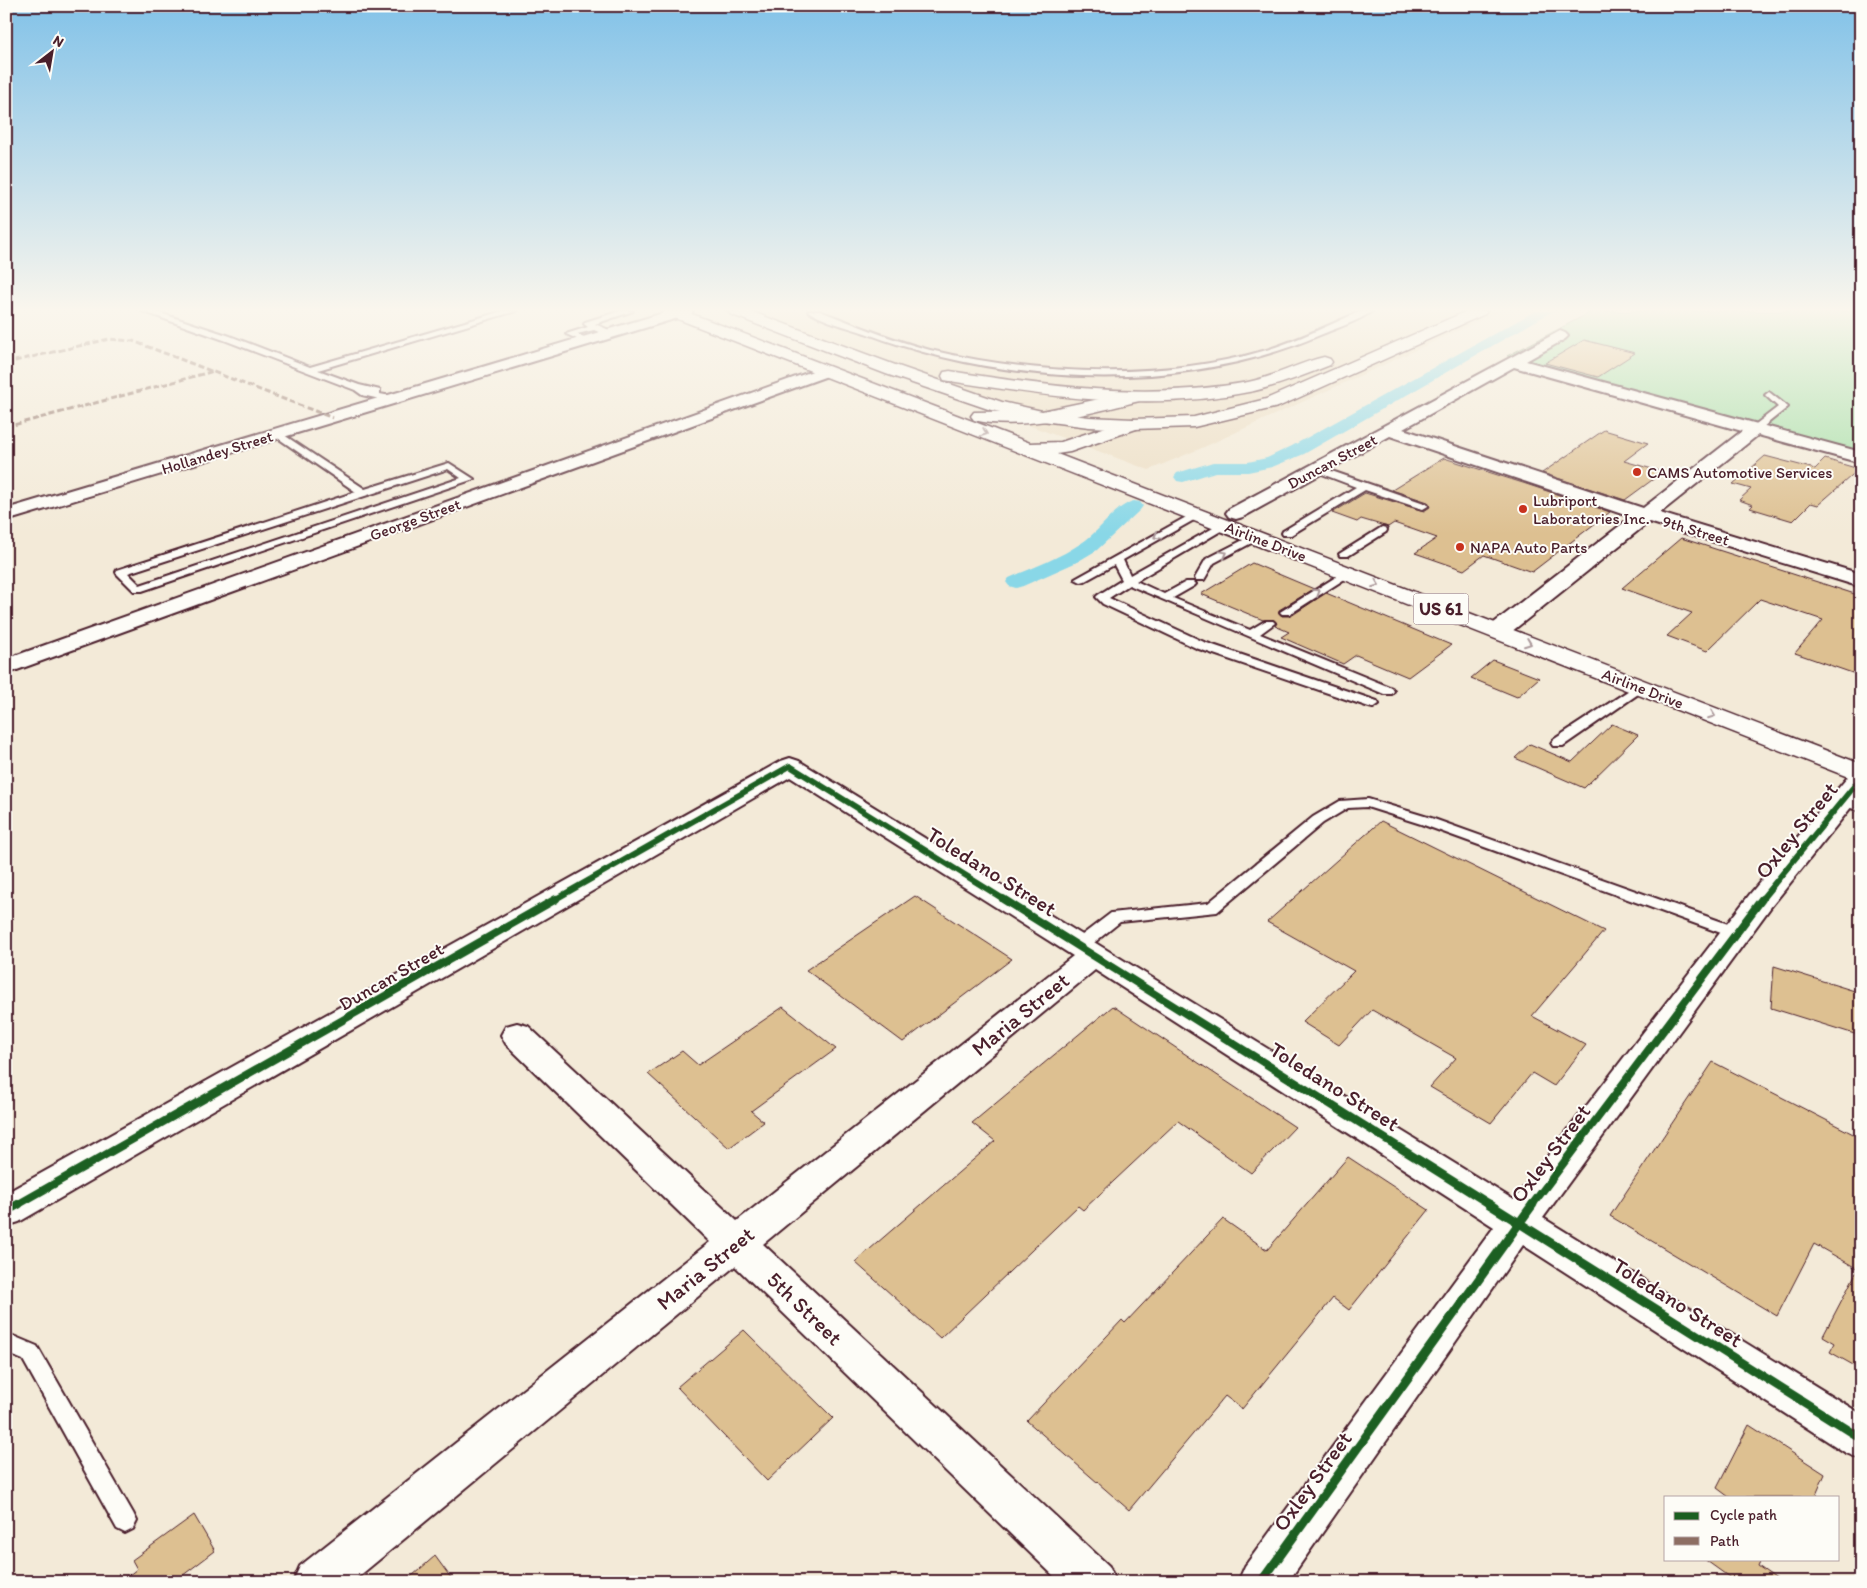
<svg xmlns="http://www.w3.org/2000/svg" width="1867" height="1588" font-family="Itim,sans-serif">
	<rect width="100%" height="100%" fill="#f3ead8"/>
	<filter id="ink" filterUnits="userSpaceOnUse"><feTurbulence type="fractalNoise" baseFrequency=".02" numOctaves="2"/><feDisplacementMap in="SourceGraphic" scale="10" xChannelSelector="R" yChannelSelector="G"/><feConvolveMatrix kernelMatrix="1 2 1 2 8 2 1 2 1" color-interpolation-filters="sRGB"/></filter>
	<g filter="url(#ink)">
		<!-- built -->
		<polygon fill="#ecddc3" points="721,311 1501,311 1204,447 1149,470"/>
		<!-- green -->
		<polygon fill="#a2dea5" stroke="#767e68" points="1593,311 1861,311 1861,453 1507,356"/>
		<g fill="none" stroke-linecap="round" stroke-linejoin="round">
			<!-- canal -->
			<g fill="#89d7e7" fill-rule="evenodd">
				<polygon points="1535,311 1553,311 1304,454 1272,467 1248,472 1215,472 1183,482 1177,481 1174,477 1177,473 1213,462 1248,462 1267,458 1292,446"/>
				<path d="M1134,501L1140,502L1143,506L1140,510L1097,550L1077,562L1023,586L1016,588L1009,586L1006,582L1009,578C1034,567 1060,558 1083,542C1100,531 1116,505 1134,501Z"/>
			</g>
		</g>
		<!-- building -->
		<g fill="#ddc091" stroke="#4a1f2b">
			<polygon points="1584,340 1635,353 1598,377 1545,363"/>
			<polygon points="1604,430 1648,443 1624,461 1663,472 1625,500 1542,473"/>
			<polygon points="1765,456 1815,469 1825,459 1859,469 1818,505 1811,503 1793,521 1750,508 1753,505 1739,500 1751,489 1733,484"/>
			<polygon points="1444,458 1526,484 1610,512 1532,572 1484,555 1464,570 1415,553 1437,538 1394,523 1388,527 1361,519 1357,522 1332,513 1365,493 1424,511 1430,507 1428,502 1392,490"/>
			<polygon points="1681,538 1861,596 1861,676 1795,653 1823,620 1760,599 1707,651 1667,636 1692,613 1622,588"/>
			<polygon points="1252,563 1314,589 1279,610 1279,613 1282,616 1291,616 1326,593 1451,645 1408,677 1356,655 1343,664 1281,637 1289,632 1275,626 1277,623 1274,620 1263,620 1201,594"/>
			<polygon points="1493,660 1539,678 1517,697 1471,678"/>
			<polygon points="1612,724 1638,735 1584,788 1515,758 1530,744 1572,762"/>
			<polygon points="1381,821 1604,931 1532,1016 1586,1045 1554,1086 1532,1073 1491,1123 1430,1087 1456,1058 1372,1010 1339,1045 1302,1022 1354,971 1267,922"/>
			<polygon points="915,896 1012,959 903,1042 806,970"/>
			<polygon points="1774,966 1861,993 1861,1036 1771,1008"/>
			<polygon points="1113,1006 1295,1127 1251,1173 1178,1121 1083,1210 1078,1206 940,1338 855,1262 995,1141 972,1123"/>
			<polygon points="783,1007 836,1049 751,1111 764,1122 729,1148 648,1074 682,1051 698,1065"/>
			<polygon points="1713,1062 1861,1138 1861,1355 1855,1366 1830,1352 1835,1343 1823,1336 1858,1269 1814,1244 1777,1316 1610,1216"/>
			<polygon points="1348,1157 1429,1210 1349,1310 1333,1298 1242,1409 1225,1396 1129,1510 1027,1421 1122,1320 1125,1323 1223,1219 1267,1250"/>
			<polygon points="744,1330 833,1418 767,1481 677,1387"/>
			<polygon points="1749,1425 1825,1474 1815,1497 1729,1497 1717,1488"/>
			<polygon points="194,1515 215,1551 174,1582 120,1582 137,1569 132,1560"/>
			<polygon points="435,1556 454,1582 405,1582"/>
			<polygon points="1704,1559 1761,1559 1758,1566 1781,1582 1736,1582"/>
		</g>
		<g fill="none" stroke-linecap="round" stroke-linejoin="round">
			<defs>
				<g id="lane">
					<polygon points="142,311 154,311 230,336 310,367 503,311 516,311 318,370 359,385 380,390 380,394 396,397 396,401 393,402 362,395 355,390 224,340"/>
					<polygon points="620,311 633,311 595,324 614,332 614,336 608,336 594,330 577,334 589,339 589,343 586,343 566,334 588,327 584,324 585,322"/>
					<path d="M808,311H820C856,325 892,340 930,350C1034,375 1160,381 1263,351C1297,341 1329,325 1361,311H1372C1358,322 1336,328 1320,335C1182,395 1004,386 865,333C848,327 822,321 808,311Z"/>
					<polygon points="1769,392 1788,407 1758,431 1752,431 1752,427 1778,407 1765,395"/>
					<path d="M278,431L365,489L449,463L474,479L142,591H134L117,574L116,572L117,570L356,492L275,436L273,434ZM448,469L461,478L140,585L128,573Z"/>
					<polygon points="1317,466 1427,504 1428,506 1423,509 1419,508 1365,490 1291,535 1283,535 1282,533 1283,531 1356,487 1314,471 1314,467"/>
					<polygon points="1197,511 1202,514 1201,516 1123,560 1130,575 1222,523 1226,522 1231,525 1136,581 1164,594 1186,582 1194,582 1196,584 1194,586 1173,598 1250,630 1265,621 1273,621 1275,623 1260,634 1392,688 1394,691 1392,694 1384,694 1129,585 1109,598 1204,642 1377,701 1379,704 1373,708 1369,707 1196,648 1103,604 1096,597 1098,595 1122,580 1114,565 1085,581 1081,582 1075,579"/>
					<polygon points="1382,527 1386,528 1387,530 1386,532 1348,556 1340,556 1339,554"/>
					<polygon points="1255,534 1260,537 1259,539 1214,563 1204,580 1196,580 1195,578 1206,559"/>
					<polygon points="1347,570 1352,573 1351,575 1290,614 1282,614 1280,612"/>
					<polygon points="1640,683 1646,687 1644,690 1563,746 1553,746 1551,743 1553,740"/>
					<polygon points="1842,797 1861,802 1861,811 1837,804 1835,801 1837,798"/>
					<polygon points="1368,799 1431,818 1742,929 1745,933 1742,937 1737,938 1732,937 1421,824 1367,807 1348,808 1323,823 1217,912 1120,922 1085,950 1079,952 1073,950 1071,946 1073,942 1111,913 1208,903 1313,817 1340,801"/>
					<polygon points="6,1333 37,1346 133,1513 137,1521 133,1529 125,1533 117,1529 23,1360 6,1353"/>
				</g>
				<g id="street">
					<polygon points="670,311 693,311 691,314 6,521 6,509"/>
					<path d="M1560,331L1565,333L1568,336L1565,339L1526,361L1861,452V463L1758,435L1660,513L1861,574V587L1649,522L1506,636L1498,638L1490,636L1487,631L1490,626L1631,517L1390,436L1243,517L1236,519L1229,517L1226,513L1229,509ZM1514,367L1742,431L1643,508L1403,429Z"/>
					<polygon points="824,367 830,369 832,372 830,375 6,674 6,659"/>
					<polygon points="790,758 799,761 1514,1200 1750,894 1852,772 1861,770 1861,795 1770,908 1543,1218 1861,1414 1861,1459 1846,1453 1523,1245 1288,1582 1238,1582 1245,1566 1494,1227 1095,970 763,1244 1109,1566 1116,1582 1060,1582 735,1266 352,1582 293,1582 300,1566 710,1242 506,1044 501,1035 506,1026 517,1023 528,1026 737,1221 1073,956 790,777 19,1222 6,1226 6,1193 781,761"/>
				</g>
				<g id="secondary">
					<polygon points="728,311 750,311 898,366 1002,402 1042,411 1089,417 1133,419 1194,417 1266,399 1467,311 1487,311 1485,314 1278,407 1194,427 1133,429 1089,427 1042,421 991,410 886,374 730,314"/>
					<path d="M1324,357L1330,359L1332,362L1330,365C1305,375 1280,385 1254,391C1153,412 1050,397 950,381L944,380L942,376L944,372L950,371C1051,387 1147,400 1248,382C1274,377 1298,363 1324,357Z"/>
				</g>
				<g id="highway">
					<polygon points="663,311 684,311 1030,443 1061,442 1127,420 1133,419 1139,420 1142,424 1139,428 1070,452 1057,454 1861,764 1861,782 665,314"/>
					<path d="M1133,392L1139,393L1142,397L1139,401C1092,413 1022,432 974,420L971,416L974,412L1042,411Z"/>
				</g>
			</defs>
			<!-- lane casing -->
			<use href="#lane" stroke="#4a1f2b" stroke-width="4"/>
			<!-- street casing -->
			<use href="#street" stroke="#4a1f2b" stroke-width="4"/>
			<!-- secondary casing -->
			<use href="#secondary" stroke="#4a1f2b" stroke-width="3"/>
			<!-- highway casing -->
			<use href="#highway" stroke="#4a1f2b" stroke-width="3"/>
			<!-- lane -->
			<use href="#lane" fill="#fdfcf7" fill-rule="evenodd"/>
			<!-- street -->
			<use href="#street" fill="#fdfcf7" fill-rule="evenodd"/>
			<!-- secondary -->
			<use href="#secondary" fill="#fdfcf7" fill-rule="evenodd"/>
			<!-- highway -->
			<use href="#highway" fill="#fdfcf7" fill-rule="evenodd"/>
			<!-- quiet -->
			<g stroke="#8d6e63" stroke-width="3" stroke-dasharray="6 3" stroke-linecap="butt">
				<polyline points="6,363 109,339 133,341 333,418"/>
				<polyline points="6,427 214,371"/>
			</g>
			<defs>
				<g id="cycleway-far2">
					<polyline points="554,900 790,766 1005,900"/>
					<polyline points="1761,900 1861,778"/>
				</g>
				<g id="cycleway-far1">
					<polyline points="1003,899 1491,1205"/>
					<polyline points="17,1205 556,899"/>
					<polyline points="1532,1205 1762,899"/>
				</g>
				<g id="cycleway">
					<polyline points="1489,1204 1861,1438"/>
					<polyline points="6,1211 19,1204"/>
					<polyline points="1261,1582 1533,1204"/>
				</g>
			</defs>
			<!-- cycleway-far2 casing -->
			<use href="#cycleway-far2" stroke="#fdfcf7" stroke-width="9"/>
			<!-- cycleway-far1 casing -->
			<use href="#cycleway-far1" stroke="#fdfcf7" stroke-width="11"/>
			<!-- cycleway casing -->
			<use href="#cycleway" stroke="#fdfcf7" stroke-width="12"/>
			<!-- cycleway-far2 -->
			<use href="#cycleway-far2" stroke="#1b5e20" stroke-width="6"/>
			<!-- cycleway-far1 -->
			<use href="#cycleway-far1" stroke="#1b5e20" stroke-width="8"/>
			<!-- cycleway -->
			<use href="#cycleway" stroke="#1b5e20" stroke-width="9"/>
		</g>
		<!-- one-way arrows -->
		<defs><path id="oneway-chevron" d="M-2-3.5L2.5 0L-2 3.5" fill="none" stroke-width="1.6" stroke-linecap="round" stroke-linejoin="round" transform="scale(1.25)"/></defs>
		<g stroke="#ac999b">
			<use href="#oneway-chevron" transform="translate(984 433) rotate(21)"/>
			<use href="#oneway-chevron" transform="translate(1157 536) rotate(151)"/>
			<use href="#oneway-chevron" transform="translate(1224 554) rotate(-29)"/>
			<use href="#oneway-chevron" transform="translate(1376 584) rotate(21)"/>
			<use href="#oneway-chevron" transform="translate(1317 592) rotate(-33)"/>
			<use href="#oneway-chevron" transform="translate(1528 643) rotate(21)"/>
			<use href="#oneway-chevron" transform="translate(1712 715) rotate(21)"/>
		</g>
	</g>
	<!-- sky -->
	<linearGradient id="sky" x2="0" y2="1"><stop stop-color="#82c2e8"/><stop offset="0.58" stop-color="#faf6ed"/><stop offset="1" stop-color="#faf6ed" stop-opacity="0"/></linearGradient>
	<rect width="1867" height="534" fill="url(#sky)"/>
	<!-- markers -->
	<g fill="#c8321e" stroke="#fdfcf7" stroke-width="2">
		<circle cx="1637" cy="472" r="5"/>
		<circle cx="1523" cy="509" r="5"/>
		<circle cx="1460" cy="547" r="5"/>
	</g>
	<g text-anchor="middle" stroke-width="4" stroke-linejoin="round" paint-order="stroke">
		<!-- far-street labels -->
		<g font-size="16" fill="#4a1f2b" stroke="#fdfcf7">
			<text transform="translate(217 452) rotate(-17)" y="6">Hollandey Street</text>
			<text transform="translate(1332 461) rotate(-28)" y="6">Duncan Street</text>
			<text transform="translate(415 519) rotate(-20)" y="6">George Street</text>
			<text transform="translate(1696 530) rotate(17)" y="6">9th Street</text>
			<text transform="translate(1266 541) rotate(21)" y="6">Airline Drive</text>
			<text transform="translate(1643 688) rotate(21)" y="6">Airline Drive</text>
		</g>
		<!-- far-poi labels -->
		<g font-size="16" fill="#4a1f2b" stroke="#fdfcf7" text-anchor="start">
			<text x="1647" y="478">CAMS Automotive Services</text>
			<text x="1533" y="506">Lubriport<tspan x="1533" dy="18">Laboratories Inc.</tspan></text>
			<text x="1470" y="553">NAPA Auto Parts</text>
		</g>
		<!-- shield labels -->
		<rect fill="#fdfcf7" stroke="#806168" stroke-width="1" x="1413.5" y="593.5" width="55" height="31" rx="4"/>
		<g font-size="18" font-weight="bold" fill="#4a1f2b">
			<text x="1441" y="615">US 61</text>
		</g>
		<!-- street labels -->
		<g font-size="19" fill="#4a1f2b" stroke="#fdfcf7">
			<text transform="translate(391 976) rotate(-30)" y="7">Duncan Street</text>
		</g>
		<!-- near-street labels -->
		<g font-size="22" fill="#4a1f2b" stroke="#fdfcf7">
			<text transform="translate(1796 830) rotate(-51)" y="8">Oxley Street</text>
			<text transform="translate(992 871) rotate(32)" y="8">Toledano Street</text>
			<text transform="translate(1020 1014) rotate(-39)" y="8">Maria Street</text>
			<text transform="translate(1335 1086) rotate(32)" y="8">Toledano Street</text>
			<text transform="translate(1550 1153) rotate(-53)" y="8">Oxley Street</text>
			<text transform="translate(705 1268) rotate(-39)" y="8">Maria Street</text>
			<text transform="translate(1678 1302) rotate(32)" y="8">Toledano Street</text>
			<text transform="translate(805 1308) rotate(44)" y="8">5th Street</text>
			<text transform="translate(1312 1481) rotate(-54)" y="8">Oxley Street</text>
		</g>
	</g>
	<!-- margin -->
	<rect width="1867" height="1588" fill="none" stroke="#fdfcf7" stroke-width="25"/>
	<rect x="12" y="12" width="1842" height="1563" fill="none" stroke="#4a1f2b" stroke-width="2" filter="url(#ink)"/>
	<!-- legend -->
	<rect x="1664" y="1496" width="175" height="65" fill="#fdfcf7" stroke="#b5a4a5"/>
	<rect x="1674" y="1512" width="25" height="8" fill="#1b5e20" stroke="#b5a4a5"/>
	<text x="1710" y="1520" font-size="15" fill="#4a1f2b">Cycle path</text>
	<rect x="1674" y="1537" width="25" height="8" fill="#8d6e63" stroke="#b5a4a5"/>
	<text x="1710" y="1546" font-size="15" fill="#4a1f2b">Path</text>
	<!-- north arrow -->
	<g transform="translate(52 52) rotate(31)" stroke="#fdfcf7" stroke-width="4" paint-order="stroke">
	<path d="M0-4L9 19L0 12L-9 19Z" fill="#4a1f2b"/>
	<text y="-8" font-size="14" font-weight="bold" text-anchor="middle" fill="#4a1f2b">N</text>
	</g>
</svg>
